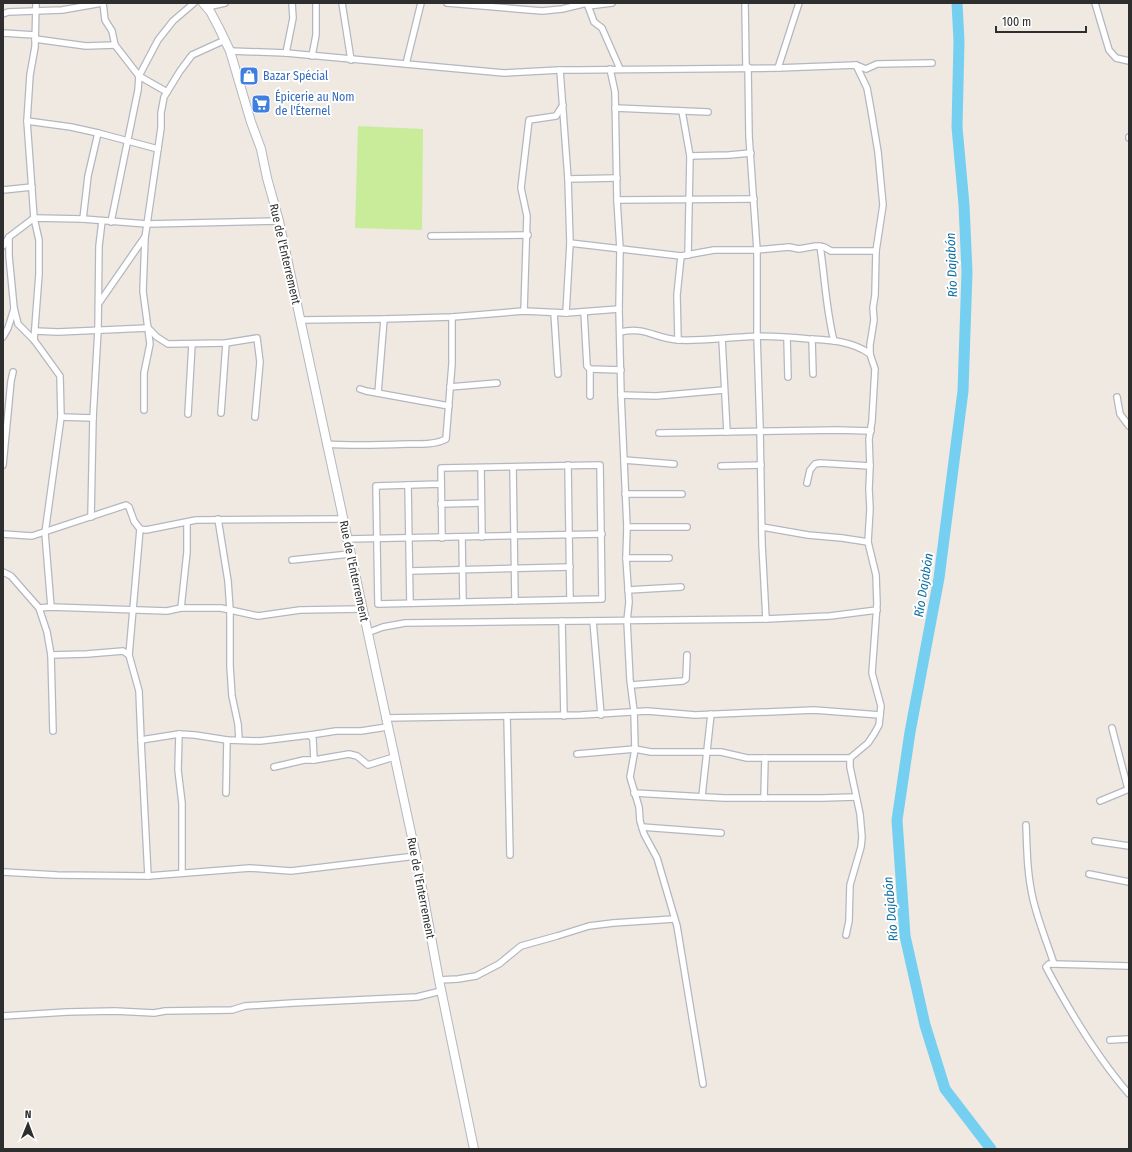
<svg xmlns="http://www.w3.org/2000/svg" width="1132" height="1152" font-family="'Fira Sans Condensed',sans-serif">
	<rect width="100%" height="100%" fill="#efe9e1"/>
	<!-- pitch -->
	<polygon fill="#c9ec9a" points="358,126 423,129 422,230 355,228"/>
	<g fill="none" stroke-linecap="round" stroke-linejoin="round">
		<!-- river -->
		<polyline stroke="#75cff0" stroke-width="11" points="957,3 959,41 957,127 964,205 967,272 963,391 939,578 910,732 897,820 905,936 925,1025 945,1089 991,1149"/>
		<defs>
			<g id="street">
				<polyline points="103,3 105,20 112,31 115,45 139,76 167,92"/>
				<polyline points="342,3 351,60"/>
				<polyline points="447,3 542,11 562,9 587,3"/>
				<polyline points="587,3 594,22 602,28 620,69"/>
				<polyline points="745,3 746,67"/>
				<polyline points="1095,3 1109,50 1116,58 1129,61"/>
				<polyline points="588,6 612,3"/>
				<polyline points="207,7 225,3"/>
				<polyline points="3,14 8,12 62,10 102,3"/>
				<polyline points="3,33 35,35"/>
				<polyline points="35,39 86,46 115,45"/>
				<polyline points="230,51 286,53 504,73 560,70 578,70 778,68 856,65 866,69 877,64 932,63"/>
				<polyline points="286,53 293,18 292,3"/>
				<polyline points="312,56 316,35 316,3"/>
				<polyline points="406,64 421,3"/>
				<polyline points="748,67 749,136 757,250 757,336 760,428 762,544 766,619"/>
				<polyline points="778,68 799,3"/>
				<polyline points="610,69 615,92 617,200 620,249 619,309 621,395 627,527 626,558 629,602 627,621 630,680 634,711 635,749 630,777 639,807 640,821 644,834 657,858 677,926 703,1084"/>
				<polyline points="560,70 568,179 617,178"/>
				<polyline points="615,108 708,112"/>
				<polyline points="682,111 690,156 688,255"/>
				<polyline points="27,121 71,127 98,133 158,149"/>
				<polyline points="1129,137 1129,138"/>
				<polyline points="690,156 729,155 751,153"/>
				<polyline points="3,190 32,187"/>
				<polyline points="617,200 754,199"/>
				<polyline points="83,219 88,176 98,133"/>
				<polyline points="111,222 138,90 139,76 158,40 173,21 194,3"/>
				<polyline points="431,236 528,235"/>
				<polyline points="9,237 9,256 14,308 18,324 34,340 60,376 61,417 45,533 51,607"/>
				<polyline points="570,243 681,256 714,250 757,250 789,247 799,249 816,246 824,247 831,251 876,251"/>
				<polyline points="3,246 9,237 34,218 83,219 147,224 279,221"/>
				<path d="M820,246C825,278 826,310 834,341"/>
				<polyline points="99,303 144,238"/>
				<polyline points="524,311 527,216 521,188 529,120 556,116 563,105"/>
				<polyline points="584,312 587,366 590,369 621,370"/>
				<polyline points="554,313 558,374"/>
				<polyline points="566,313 570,243 568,179"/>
				<polyline points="300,320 384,319 452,317 524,311 566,313 619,309"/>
				<polyline points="35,331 58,332 148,328 157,337 168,344 226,343 257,338 260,362 255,417"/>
				<path d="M620,332C646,326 655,339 679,340C701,341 721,338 743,337C765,335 787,337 809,339C831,340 852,341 870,354"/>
				<polyline points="3,337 8,328 14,309"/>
				<polyline points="787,338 788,377"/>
				<polyline points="722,339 727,432"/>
				<polyline points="812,339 813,374"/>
				<polyline points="34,340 39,274 39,240 34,218 27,121 30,75 35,47 36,3"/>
				<polyline points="678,340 677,295 681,256"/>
				<polyline points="450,387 497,383"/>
				<polyline points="360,389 366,391 449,406"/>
				<polyline points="378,393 384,319"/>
				<polyline points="621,395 656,396 724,390"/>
				<polyline points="590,396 590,369"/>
				<polyline points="1117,397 1120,414 1129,426"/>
				<polyline points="144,410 144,373 150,344 143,291 145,238 161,128 161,113 164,97 180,71 192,55 225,40"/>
				<polyline points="221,413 226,343"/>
				<polyline points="188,414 192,344"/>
				<polyline points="61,417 93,418"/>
				<polyline points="659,433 837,430 871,431"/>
				<path d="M326,444C353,446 380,445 407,444C419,444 435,445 446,439L452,364V317"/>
				<polyline points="624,460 674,464"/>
				<polyline points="3,465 11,381 13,372"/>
				<polyline points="568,465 570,599"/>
				<polyline points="721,466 761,465"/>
				<polyline points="513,467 515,601"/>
				<polyline points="481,468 482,537"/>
				<polyline points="807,483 810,470 815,464 820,463 870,466"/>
				<polyline points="441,484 376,486 378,604 602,599 600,465 441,468 442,538"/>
				<polyline points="408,485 410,603"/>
				<polyline points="625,494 682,494"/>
				<polyline points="441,504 481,503"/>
				<polyline points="91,517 93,418 98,330 99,246 102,221"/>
				<polyline points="218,519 228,581 230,610 230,666 232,696 238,724 239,740"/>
				<polyline points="627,527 687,527"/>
				<polyline points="762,527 808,535 842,538 868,542"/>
				<polyline points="3,534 32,536 126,505 129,507 134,521 140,529 146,530 196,520 342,519"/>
				<polyline points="462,537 463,602"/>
				<polyline points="346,539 602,534"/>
				<polyline points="626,558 669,558"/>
				<polyline points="292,560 350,554"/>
				<polyline points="410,571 570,567"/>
				<polyline points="3,572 11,576 39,608 47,632 51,655 53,731"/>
				<polyline points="628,590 681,587"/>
				<polyline points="39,608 51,607 167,611 181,608 221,608 258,616 300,610 362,609"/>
				<polyline points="181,608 187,552 187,523"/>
				<polyline points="562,621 564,716"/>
				<polyline points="593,621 601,715"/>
				<polyline points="367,633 383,627 405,623 766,619 830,616 877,610"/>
				<polyline points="51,655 87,654 123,651 129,655 139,691 141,740 148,876"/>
				<polyline points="129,655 140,529"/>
				<polyline points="631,685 683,681 686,679 687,655"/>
				<polyline points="507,716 510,855"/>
				<polyline points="385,718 581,715 647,711 695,715 814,710 880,715"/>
				<polyline points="1112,728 1128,789"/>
				<polyline points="179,734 178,770 182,803 182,873"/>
				<polyline points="310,735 336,731 361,731 387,727"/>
				<polyline points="141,740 179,734 195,735 227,740 260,741 310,735 313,739 314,760"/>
				<polyline points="577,754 635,749 651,752 721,752 747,758 850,758"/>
				<polyline points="274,767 304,760 314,760 349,754 357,756 368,765 394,757"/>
				<polyline points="226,793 227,740"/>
				<polyline points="634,793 724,798 822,798 856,797"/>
				<polyline points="702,796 711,714"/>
				<polyline points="764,798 765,758"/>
				<polyline points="1100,801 1129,789"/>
				<path d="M1026,825C1027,849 1027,874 1033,899C1038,921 1047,942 1054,964"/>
				<polyline points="642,827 721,833"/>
				<polyline points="1095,841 1129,846"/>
				<polyline points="3,872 57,875 148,876 250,868 291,871 416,856"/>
				<polyline points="1089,874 1129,882"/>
				<polyline points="846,935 849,921 850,885 861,847 862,837 860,814 850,767 850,758 868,743 874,734 879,725 881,706 872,673 877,604 876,575 868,542 870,509 869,489 870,466 869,439 872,421 875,369 870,354 870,345 874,320 873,308 875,295 876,251 883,205 878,152 871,110 867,88 856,65"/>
				<path d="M1129,966L1054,964H1049L1046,967C1070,1012 1096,1056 1129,1094"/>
				<polyline points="439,980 458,979 476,976 499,964 521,946 557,936 589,926 613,923 674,919"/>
				<polyline points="3,1016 67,1012 115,1011 154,1013 165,1011 232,1010 245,1006 293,1003 417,997 441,991"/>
				<polyline points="1110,1040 1129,1039"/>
			</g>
			<polyline id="secondary" points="203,3 210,11 219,28 230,51 251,122 261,149 267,178 279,221 416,856 439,980 474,1149"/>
		</defs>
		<!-- street casing -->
		<use href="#street" stroke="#b4b7c1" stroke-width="8"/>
		<!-- secondary casing -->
		<use href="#secondary" stroke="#b4b7c1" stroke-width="10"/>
		<!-- street -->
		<use href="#street" stroke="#fff" stroke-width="5.5"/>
		<!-- secondary -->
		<use href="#secondary" stroke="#fff" stroke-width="8"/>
	</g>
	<!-- icons -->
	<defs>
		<symbol id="shop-square" viewBox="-11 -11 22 22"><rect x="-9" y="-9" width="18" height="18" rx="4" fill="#3f7fe0" stroke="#fff"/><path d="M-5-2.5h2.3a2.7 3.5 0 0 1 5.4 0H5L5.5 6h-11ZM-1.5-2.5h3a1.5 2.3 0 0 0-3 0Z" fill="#fff"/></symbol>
		<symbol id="supermarket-square" viewBox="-11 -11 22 22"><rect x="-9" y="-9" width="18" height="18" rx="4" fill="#3f7fe0" stroke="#fff"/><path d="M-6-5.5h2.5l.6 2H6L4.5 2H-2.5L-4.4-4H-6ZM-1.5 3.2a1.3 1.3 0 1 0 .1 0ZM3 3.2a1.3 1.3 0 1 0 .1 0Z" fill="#fff"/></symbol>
	</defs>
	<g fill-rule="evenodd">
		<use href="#shop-square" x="238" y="65" width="22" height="22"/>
		<use href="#supermarket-square" x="250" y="93" width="22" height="22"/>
	</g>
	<g text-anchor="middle" stroke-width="4" stroke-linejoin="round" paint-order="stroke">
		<!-- shop labels -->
		<g font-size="12" fill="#366cbe" stroke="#fff" text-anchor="start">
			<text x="263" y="80">Bazar Spécial</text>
			<text x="275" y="101">Épicerie au Nom<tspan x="275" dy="14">de l'Éternel</tspan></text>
		</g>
		<!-- street labels -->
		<g font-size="12" fill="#2e2e2e" stroke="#fff">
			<text transform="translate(285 254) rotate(77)" y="4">Rue de l'Enterrement</text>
			<text transform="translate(354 571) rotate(78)" y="4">Rue de l'Enterrement</text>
			<text transform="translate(421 888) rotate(79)" y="4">Rue de l'Enterrement</text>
		</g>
		<!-- water labels -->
		<g font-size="13" font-style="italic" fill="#0d6fa3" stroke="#fff">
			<text transform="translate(951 265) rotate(-92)" y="5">Río Dajabón</text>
			<text transform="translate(923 585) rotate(-81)" y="5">Río Dajabón</text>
			<text transform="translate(890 909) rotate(-95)" y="5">Río Dajabón</text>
		</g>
	</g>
	<!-- border -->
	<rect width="1132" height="1152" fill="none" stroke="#2e2e2e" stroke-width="8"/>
	<!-- north arrow -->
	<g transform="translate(28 1124) rotate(1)" stroke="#ffffff" stroke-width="3" paint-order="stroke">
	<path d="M0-3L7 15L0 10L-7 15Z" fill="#2e2e2e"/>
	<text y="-6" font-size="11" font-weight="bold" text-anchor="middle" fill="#2e2e2e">N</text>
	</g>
	<!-- scale -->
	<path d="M996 26v6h90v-6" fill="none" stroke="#2e2e2e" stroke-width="2"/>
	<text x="1002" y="26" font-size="12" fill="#2e2e2e" stroke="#ffffff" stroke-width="3" paint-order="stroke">100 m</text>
</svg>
